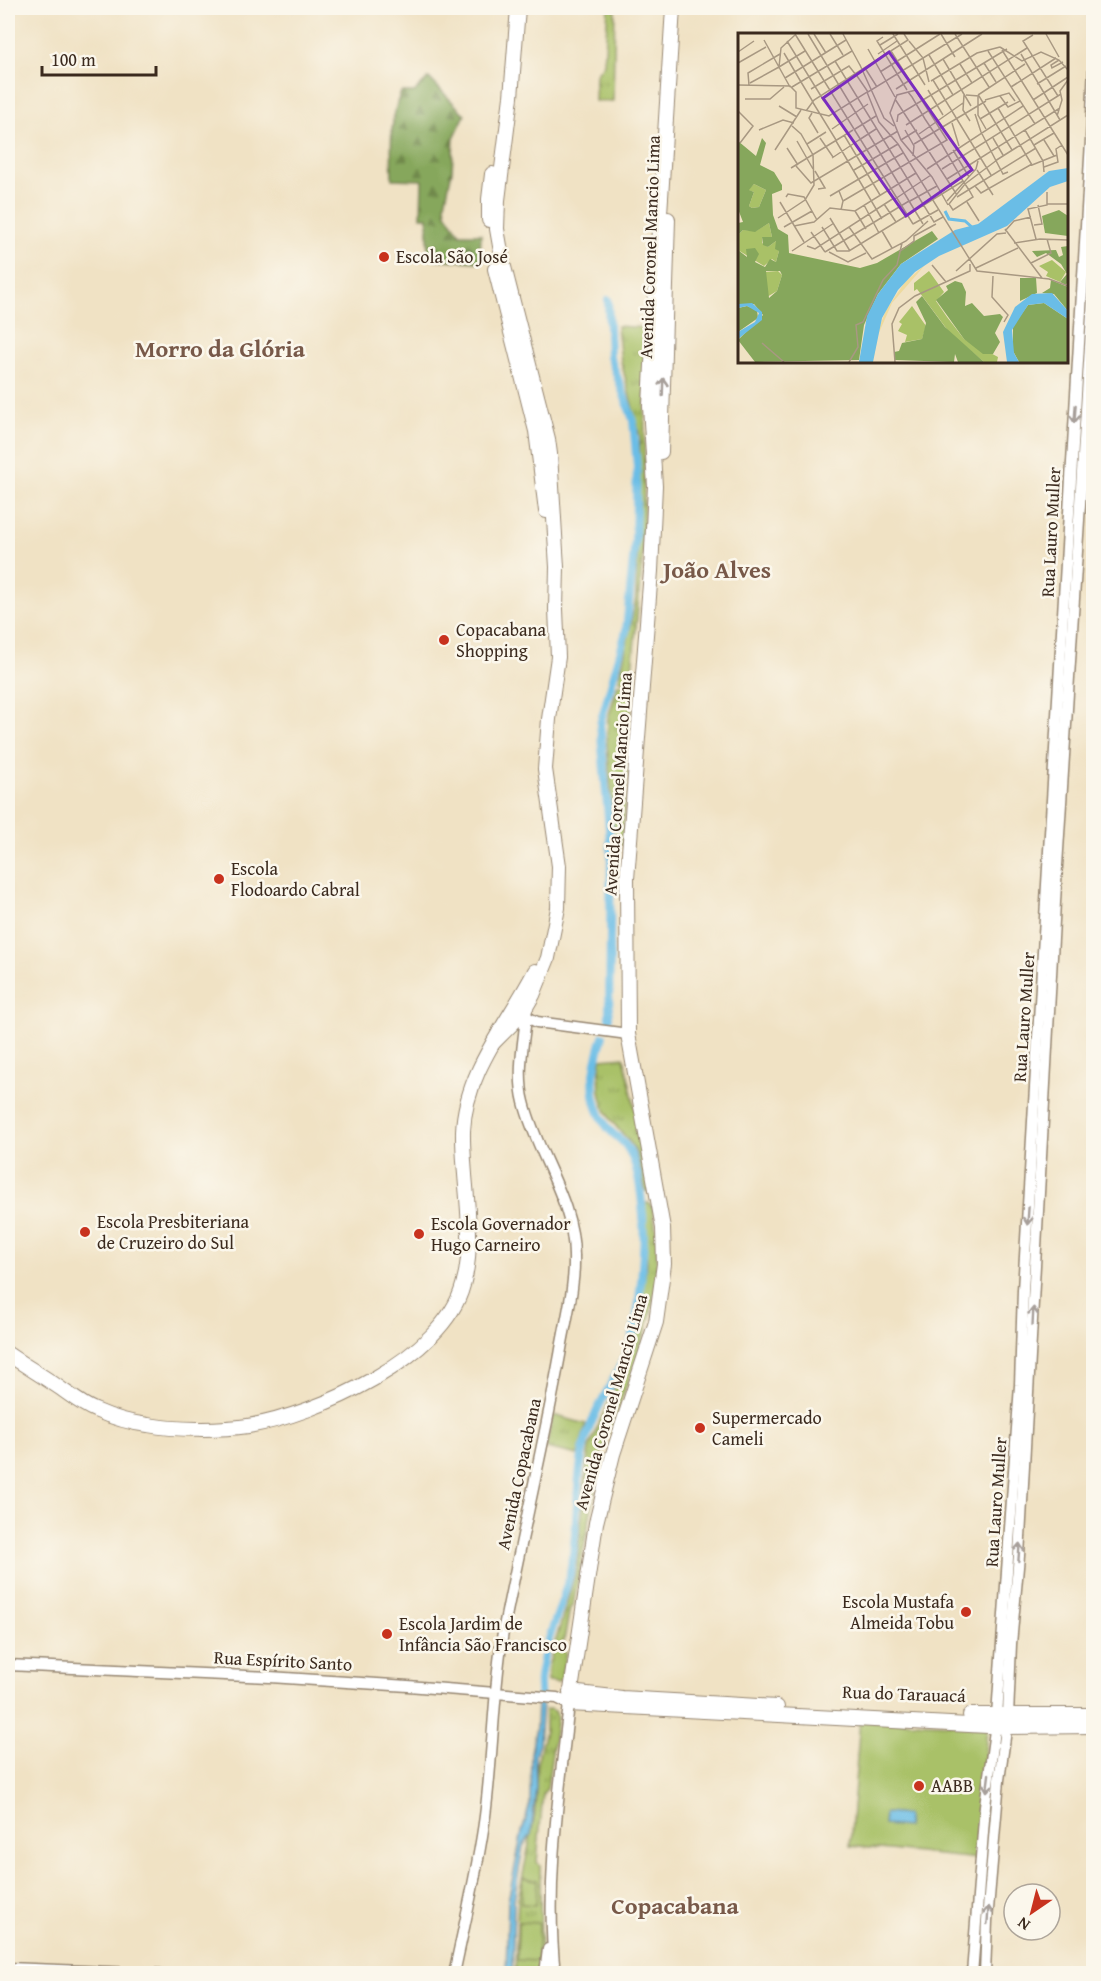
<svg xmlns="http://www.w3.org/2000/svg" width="1101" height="1981" font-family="'Gentium Book Plus',serif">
	<defs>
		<pattern id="forest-firs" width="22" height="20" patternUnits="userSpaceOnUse" patternTransform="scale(1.5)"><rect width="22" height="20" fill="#86a75c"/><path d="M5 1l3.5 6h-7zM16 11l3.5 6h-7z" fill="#6f884b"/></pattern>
		<pattern id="park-tufts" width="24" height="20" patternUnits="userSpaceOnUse" patternTransform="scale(1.5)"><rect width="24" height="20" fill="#a9c167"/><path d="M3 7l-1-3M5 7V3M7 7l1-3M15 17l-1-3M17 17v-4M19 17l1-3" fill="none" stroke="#8b9d54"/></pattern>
	</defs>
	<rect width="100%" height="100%" fill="#fbf7ec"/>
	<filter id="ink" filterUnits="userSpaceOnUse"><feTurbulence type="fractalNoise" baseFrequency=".0167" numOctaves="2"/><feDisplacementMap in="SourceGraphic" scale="12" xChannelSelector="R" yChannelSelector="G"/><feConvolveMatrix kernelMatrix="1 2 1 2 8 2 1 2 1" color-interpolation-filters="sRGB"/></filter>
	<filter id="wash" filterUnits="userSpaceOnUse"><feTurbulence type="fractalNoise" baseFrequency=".008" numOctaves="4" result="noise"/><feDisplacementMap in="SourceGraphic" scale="24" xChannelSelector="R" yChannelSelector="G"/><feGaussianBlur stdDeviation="1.35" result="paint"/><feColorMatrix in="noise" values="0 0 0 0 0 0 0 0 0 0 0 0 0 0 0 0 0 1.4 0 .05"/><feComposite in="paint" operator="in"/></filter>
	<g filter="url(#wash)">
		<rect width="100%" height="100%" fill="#f0e2c4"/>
		<!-- forest -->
		<path fill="url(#forest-firs)" stroke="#60683d" stroke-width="1.5" d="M429,78L465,115L454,138L452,171L445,204L446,213L460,234H481L480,262L428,259V217H421L422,180L392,179C391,149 389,120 401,92H414Z"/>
		<!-- park -->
		<g fill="url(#park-tufts)" stroke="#727642" stroke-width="1.5">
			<polygon points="608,8 615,8 613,101 595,101 596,74 604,64"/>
			<polygon points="617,326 646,328 643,553 631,682 619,680 636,599 640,437 621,361"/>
			<polygon points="618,684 633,685 622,845 615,844 607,743 608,718"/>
			<path d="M624,1057L653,1192L646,1191C642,1177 640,1159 633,1147C628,1138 621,1133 615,1125C598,1106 598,1083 601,1059Z"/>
			<polygon points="649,1203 653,1207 657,1240 657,1280 650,1316 637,1358 603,1448 573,1605 570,1608 562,1650 566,1653 561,1679 558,1682 548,1681 548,1667 576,1571 589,1447 619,1378 634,1336 647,1263 642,1204"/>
			<polygon points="553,1415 586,1424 578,1455 546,1448"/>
			<polygon points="550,1709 555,1711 557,1716 547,1789 543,1793 537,1862 540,1866 541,1973 515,1974 518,1900 535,1814 537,1763 545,1731 545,1710"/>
		</g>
		<!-- pitch -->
		<g fill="#a9c167" stroke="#727642" stroke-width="1.5">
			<polygon points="860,1719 987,1726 978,1859 850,1846"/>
			<polygon points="523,1878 537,1880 536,1905 521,1904"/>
			<polygon points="518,1922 539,1923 537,1961 517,1960"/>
		</g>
		<!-- water -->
		<g fill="#6abde6" stroke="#527482" stroke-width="1.5">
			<polygon points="537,1702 542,1702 539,1744 535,1755 536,1787 531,1835 523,1846 514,1900 512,1973 506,1974 508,1901 522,1832 530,1804 531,1753 536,1727"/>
			<polygon points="885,1813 907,1815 907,1827 884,1825"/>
		</g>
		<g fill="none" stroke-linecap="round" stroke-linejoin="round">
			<!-- canal -->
			<g stroke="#6abde6" stroke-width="8">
				<polyline points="608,300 610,357 633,420 637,467 635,540 626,631 600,724 611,852 609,1018"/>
				<path d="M540,1700C541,1693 539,1685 540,1678C544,1642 562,1608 570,1573C579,1530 574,1484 585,1442C594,1408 616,1379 629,1347C638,1326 642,1276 643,1252C645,1226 642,1167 626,1146C621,1138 612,1135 607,1127C586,1097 593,1069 603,1036"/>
			</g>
		</g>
	</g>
	<g filter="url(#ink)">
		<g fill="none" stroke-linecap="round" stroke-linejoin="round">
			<defs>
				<g id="minor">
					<polyline points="523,1015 537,1022 628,1034"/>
					<path d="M8,1665L270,1677L408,1686L557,1698L569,1704C559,1794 545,1883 555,1974"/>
					<polyline points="8,1968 160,1974"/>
					<path d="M454,1974C465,1921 478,1869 485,1816C493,1755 493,1693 503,1632C521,1540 543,1448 560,1355C565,1323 575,1289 574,1256C574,1200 537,1155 524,1102C516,1071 525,1037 527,1006"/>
					<polyline points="545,1974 548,1949"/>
					<polyline points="972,1974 985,1806 997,1715 1020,1385 1023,1290 1091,141 1094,62"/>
					<polyline points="985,1974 987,1921 999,1780 1008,1716 1011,1644 1019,1556 1057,866 1094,284"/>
				</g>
				<g id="major">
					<polyline points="673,8 657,261 650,406 655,486 651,571 627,879 628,1034 663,1228 664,1264 656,1322 613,1454 596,1523 569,1704 1007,1727 1094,1726"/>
					<polyline points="489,220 489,199 492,174"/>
					<polyline points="495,269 536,431 546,511"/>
					<polyline points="661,452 668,219"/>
					<polyline points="494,1042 522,1014 533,995 548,958 558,908 559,866 545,769 549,719 558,657 556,609 557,567 550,454 548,439 503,263 497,229 498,200 511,97 518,8"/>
					<path d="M8,1354C24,1365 41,1375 57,1386C69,1394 82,1405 95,1410C111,1417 131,1423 148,1425C175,1430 221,1430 248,1426C316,1415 444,1358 463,1285C477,1237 462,1181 463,1131C465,1072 509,1022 535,971"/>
					<polyline points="570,1692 622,1698 777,1707"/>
					<polyline points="970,1715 1094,1715"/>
				</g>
			</defs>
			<!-- minor casing -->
			<use href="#minor" stroke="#968671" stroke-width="13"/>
			<!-- major casing -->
			<use href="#major" stroke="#968671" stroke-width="16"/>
			<!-- minor -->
			<use href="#minor" stroke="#fff" stroke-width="10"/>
			<!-- major -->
			<use href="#major" stroke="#fff" stroke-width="14"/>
		</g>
		<!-- one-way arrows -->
		<defs><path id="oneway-shaft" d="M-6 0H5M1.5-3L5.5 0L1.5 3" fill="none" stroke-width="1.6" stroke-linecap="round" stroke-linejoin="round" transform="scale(1.5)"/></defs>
		<g stroke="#a79f9a">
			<use href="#oneway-shaft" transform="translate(663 387) rotate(-88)"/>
			<use href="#oneway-shaft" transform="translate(1075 414) rotate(94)"/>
			<use href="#oneway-shaft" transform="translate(1028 1216) rotate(94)"/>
			<use href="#oneway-shaft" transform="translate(1033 1316) rotate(-87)"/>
			<use href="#oneway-shaft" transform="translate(1019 1552) rotate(-86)"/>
			<use href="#oneway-shaft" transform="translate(988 1783) rotate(97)"/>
			<use href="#oneway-shaft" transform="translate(988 1915) rotate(-86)"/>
		</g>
	</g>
	<!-- markers -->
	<g fill="#c8321e" stroke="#fbf7ec" stroke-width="2">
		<circle cx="384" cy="257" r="6"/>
		<circle cx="444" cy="640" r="6"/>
		<circle cx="219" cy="879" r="6"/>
		<circle cx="85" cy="1232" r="6"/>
		<circle cx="419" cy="1234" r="6"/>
		<circle cx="700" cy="1428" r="6"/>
		<circle cx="966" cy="1612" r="6"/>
		<circle cx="387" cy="1634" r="6"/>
		<circle cx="919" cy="1786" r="6"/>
	</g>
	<g text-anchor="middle" stroke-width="5" stroke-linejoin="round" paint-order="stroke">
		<!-- street labels -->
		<g font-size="18" fill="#3b2a1e" stroke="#fbf7ec">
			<text transform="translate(650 247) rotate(-88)" y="6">Avenida Coronel Mancio Lima</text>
			<text transform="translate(1051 532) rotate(-87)" y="6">Rua Lauro Muller</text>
			<text transform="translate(618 784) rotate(-86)" y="6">Avenida Coronel Mancio Lima</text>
			<text transform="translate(1024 1017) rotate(-86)" y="6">Rua Lauro Muller</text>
			<text transform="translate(611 1402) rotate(-74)" y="6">Avenida Coronel Mancio Lima</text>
			<text transform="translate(519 1474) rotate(-78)" y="6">Avenida Copacabana</text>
			<text transform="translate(996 1502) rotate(-86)" y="6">Rua Lauro Muller</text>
			<text transform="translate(283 1661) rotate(3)" y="6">Rua Espírito Santo</text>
			<text transform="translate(904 1694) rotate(2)" y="6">Rua do Tarauacá</text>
		</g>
		<!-- poi labels -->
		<g font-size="18" fill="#3b2a1e" stroke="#fbf7ec" text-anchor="start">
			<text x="396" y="263">Escola São José</text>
			<text x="456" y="636">Copacabana<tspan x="456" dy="21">Shopping</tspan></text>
			<text x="231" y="875">Escola<tspan x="231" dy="21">Flodoardo Cabral</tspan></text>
			<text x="97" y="1228">Escola Presbiteriana<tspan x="97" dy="21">de Cruzeiro do Sul</tspan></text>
			<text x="431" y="1230">Escola Governador<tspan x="431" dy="21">Hugo Carneiro</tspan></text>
			<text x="712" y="1424">Supermercado<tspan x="712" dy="21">Cameli</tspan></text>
			<text x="954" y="1608" text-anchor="end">Escola Mustafa<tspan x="954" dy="21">Almeida Tobu</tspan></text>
			<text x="399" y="1630">Escola Jardim de<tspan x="399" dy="21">Infância São Francisco</tspan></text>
			<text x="931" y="1792">AABB</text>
		</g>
		<!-- district labels -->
		<g font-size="24" font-weight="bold" fill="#785949" stroke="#fbf7ec">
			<text x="220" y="357">Morro da Glória</text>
			<text x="717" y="578">João Alves</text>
			<text x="675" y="1914">Copacabana</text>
		</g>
	</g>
	<!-- overview -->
	<g transform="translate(738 33)">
		<rect width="330" height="330" fill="#f0e2c4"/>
		<path d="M16,151L28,157L21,174L14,175L11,173L16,159L10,157ZM31,190L34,204H24V210L30,214L38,208L41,218L38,229L34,226L26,233L0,217V202L5,197L18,198ZM314,227L328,239L322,249L308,243L310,239L301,233ZM40,238L44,242L39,258L29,264L26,239ZM191,238L206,259L198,268L209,284L226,306L260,324L259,329H246L211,299L179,256L176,258V250ZM174,273L188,293L184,306L167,309L169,302L160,298L164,291L161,289Z" fill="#a9c167"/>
		<path d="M24,105L28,110L22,132L36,139L44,152V157L34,161L35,182L40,196L50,202L51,220L122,235L139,230L194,198L200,206L163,231L140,261L126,292L121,327L17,329L0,307L25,282L16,271H0V217L9,224L8,216L17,215L21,221L17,229L27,234L32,226L38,229L41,218L37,216L38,208L30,214L25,212L24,204H34L31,190L17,199L5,197L0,202V190L5,189L0,176V108L18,123ZM16,151L28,157L21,174L14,175L11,173L16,159L11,157ZM28,238H42L44,242L39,258L31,265ZM321,177L330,183V203L307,200L304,183ZM330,213V248L328,252L322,249L329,241L323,231L308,220L299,224L294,218L318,217L321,224L325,222L323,214ZM282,245H298L299,260L282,268ZM313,247L330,254V278L316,261L304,260L312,255ZM217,248L224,250L228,259L227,273L234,270L246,283L262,281L265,284L257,300L262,309L255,321H245L226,306L198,267L210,257L208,253ZM184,263L207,294L246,329H220L217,321L216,329L157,327L156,319L161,318L164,310L184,306L188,290L178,269ZM306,270L330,286V329H281L275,318V293L290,272ZM9,273L19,277L20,285L0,299V275Z" fill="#86a75c" fill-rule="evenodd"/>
		<path d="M187,232L154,270L140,302L135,329L136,308L148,277L167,249Z" fill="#eeda9e"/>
		<path d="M330,135V148L312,154L269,193L201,223L177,239L160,257L144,285L135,329H121L129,283L140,261L163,231L217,197L240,191L311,138ZM314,260L330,278V286L306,270L290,272L274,297L276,320L281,329H269L265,299L277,274L294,261ZM14,270L24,279V287L0,306V299L17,289L21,280L9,273L0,275V271Z" fill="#6abde6"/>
		<path fill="none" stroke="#6abde6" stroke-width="3" d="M207,178L211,186L227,188L236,196"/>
		<path fill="none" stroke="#a89882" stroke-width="1.5" d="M57,1L175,191M70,1L185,191M76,1L88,20M92,1L105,22M105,1L123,34M155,1L187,52M203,1L217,24M217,1L251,54M308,1L321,24M295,2L285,8L320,63M145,4L139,8L169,57M26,7L52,54M49,8L86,68M171,8L185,25L191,49M142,12L160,1M262,14L284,28L303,19L321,27L330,37M130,16L157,64M264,17L283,47M153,18L177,56M250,18L297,91M0,19L16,8M46,20L63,49M140,21L159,8M283,21L322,87M191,22L215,62M205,26L233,73M321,27L313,32L314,35L325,29M97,28L196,189L205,184M0,30L28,14M246,30L258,49M222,31L234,50M122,32L146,85L156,93M41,34L43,15L57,2M41,34L67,18M127,35L139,54M142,39L202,1M117,40L130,59L224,1M47,45L108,7M195,47L253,142M283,47L330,122M193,48L239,20L262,14M63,49L75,69M12,50L41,34M299,51L328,33M0,52L52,53L58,59V75L91,83L129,59L141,89L160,111L239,238L311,246L330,253M11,52L10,40L42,21M54,54L114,18M273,54L318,25M73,56L111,33L118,42M158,56L244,1M178,57L159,62L152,80L163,107L194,144L210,172M190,57L205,82M170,59L174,64L187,86L203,110L220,139L225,148L231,157L235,164L215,177L211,171L227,151L259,127M226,62L225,77L232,88M228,62L241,63L274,117M240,62L287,31M240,63V82L248,96M262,63L270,74L282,68M7,66H32L46,54M157,66L219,162M247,67L271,60L277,68M295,67L330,44M74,68L98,107M41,73L59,84M260,75L294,132L319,122M0,78L15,93L2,110M68,78L76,67L170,7L166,1M74,80L71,85L80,100M237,81L243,99M319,83L324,67L322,58L330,47M242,86L270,69M159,89L160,82L269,16M214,90L221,113M168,92L289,15M94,96L130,71M117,96L138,83M21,97L45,87L56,90M167,97L176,113L175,123M287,97L305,128L306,139M243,99L265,141L270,139M181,101L225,70M106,102L142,162M82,105L95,124M255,105L265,122M121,107L138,96M163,107L179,97M306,107L316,123M59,108L75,136M98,108L144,186M69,111L88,99M176,111L248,68M296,112L316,100M49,115L60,132M37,117L63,77M215,117L231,144M94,125L121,107M257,128L330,82M58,133L73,150L160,98M306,134L320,129L318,116L324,112M53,135L115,97M189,136L285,73M204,136L323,61M116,137L160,111M239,137L255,162M77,138L87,155L80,156M209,146L322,75M237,153L243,160L294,131M101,158L105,168L103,177M92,163L165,120M48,164L50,161L66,164L79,187M219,164L298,115M157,166L193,142M105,168L209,107L178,58M172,168L199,153M209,168L238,136L240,128M42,169L66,209M229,169L241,188M146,171L158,189M309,171H330M126,172L141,200M117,178L128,196M40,185L67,167L76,152L75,122L63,101L54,93M92,185L112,218M175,191L200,177M296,192L304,191L300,172M56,193L76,189L92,175L117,178L178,140M46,194L74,178M84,194L99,218H111L225,148M111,194L134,226L168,208L190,188M267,196L304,245M144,198L154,215M267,198L276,188L293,184M73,199L87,219M298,206L290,176L309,172V159M276,210L302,206L330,207M69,213L77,216L156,165M54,218L96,190M87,219L171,168M91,219L110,229L128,220M161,219L176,208V203L198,191M293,230L313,220L309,206M194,232L208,249M238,235L280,215M218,238L259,201L268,200M255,243L254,264L270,282L266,289M24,310L46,329M111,329L120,314L118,292L125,289L145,247L159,232L164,210M157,329L154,291L161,275L177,263L232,238V231"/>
		<path fill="#7b2cbf" fill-opacity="0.15" stroke="#7b2cbf" stroke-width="3" d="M151,19L234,137L168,183L85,65Z"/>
		<rect width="330" height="330" fill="none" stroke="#3b2a1e" stroke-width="3"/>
	</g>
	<!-- margin -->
	<rect width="1101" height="1981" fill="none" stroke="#fbf7ec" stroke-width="30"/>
	<!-- north arrow -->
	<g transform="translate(1032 1912) rotate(215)"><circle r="28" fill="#fbf7ec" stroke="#aea59a" stroke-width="1.5"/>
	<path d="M0-4.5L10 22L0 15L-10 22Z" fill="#c8321e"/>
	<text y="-9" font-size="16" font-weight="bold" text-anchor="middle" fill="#3b2a1e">N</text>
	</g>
	<!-- scale -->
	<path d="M42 66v9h114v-9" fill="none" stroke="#3b2a1e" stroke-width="3"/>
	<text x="51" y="66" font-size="18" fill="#3b2a1e" stroke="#fbf7ec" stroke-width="4.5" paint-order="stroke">100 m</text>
</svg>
